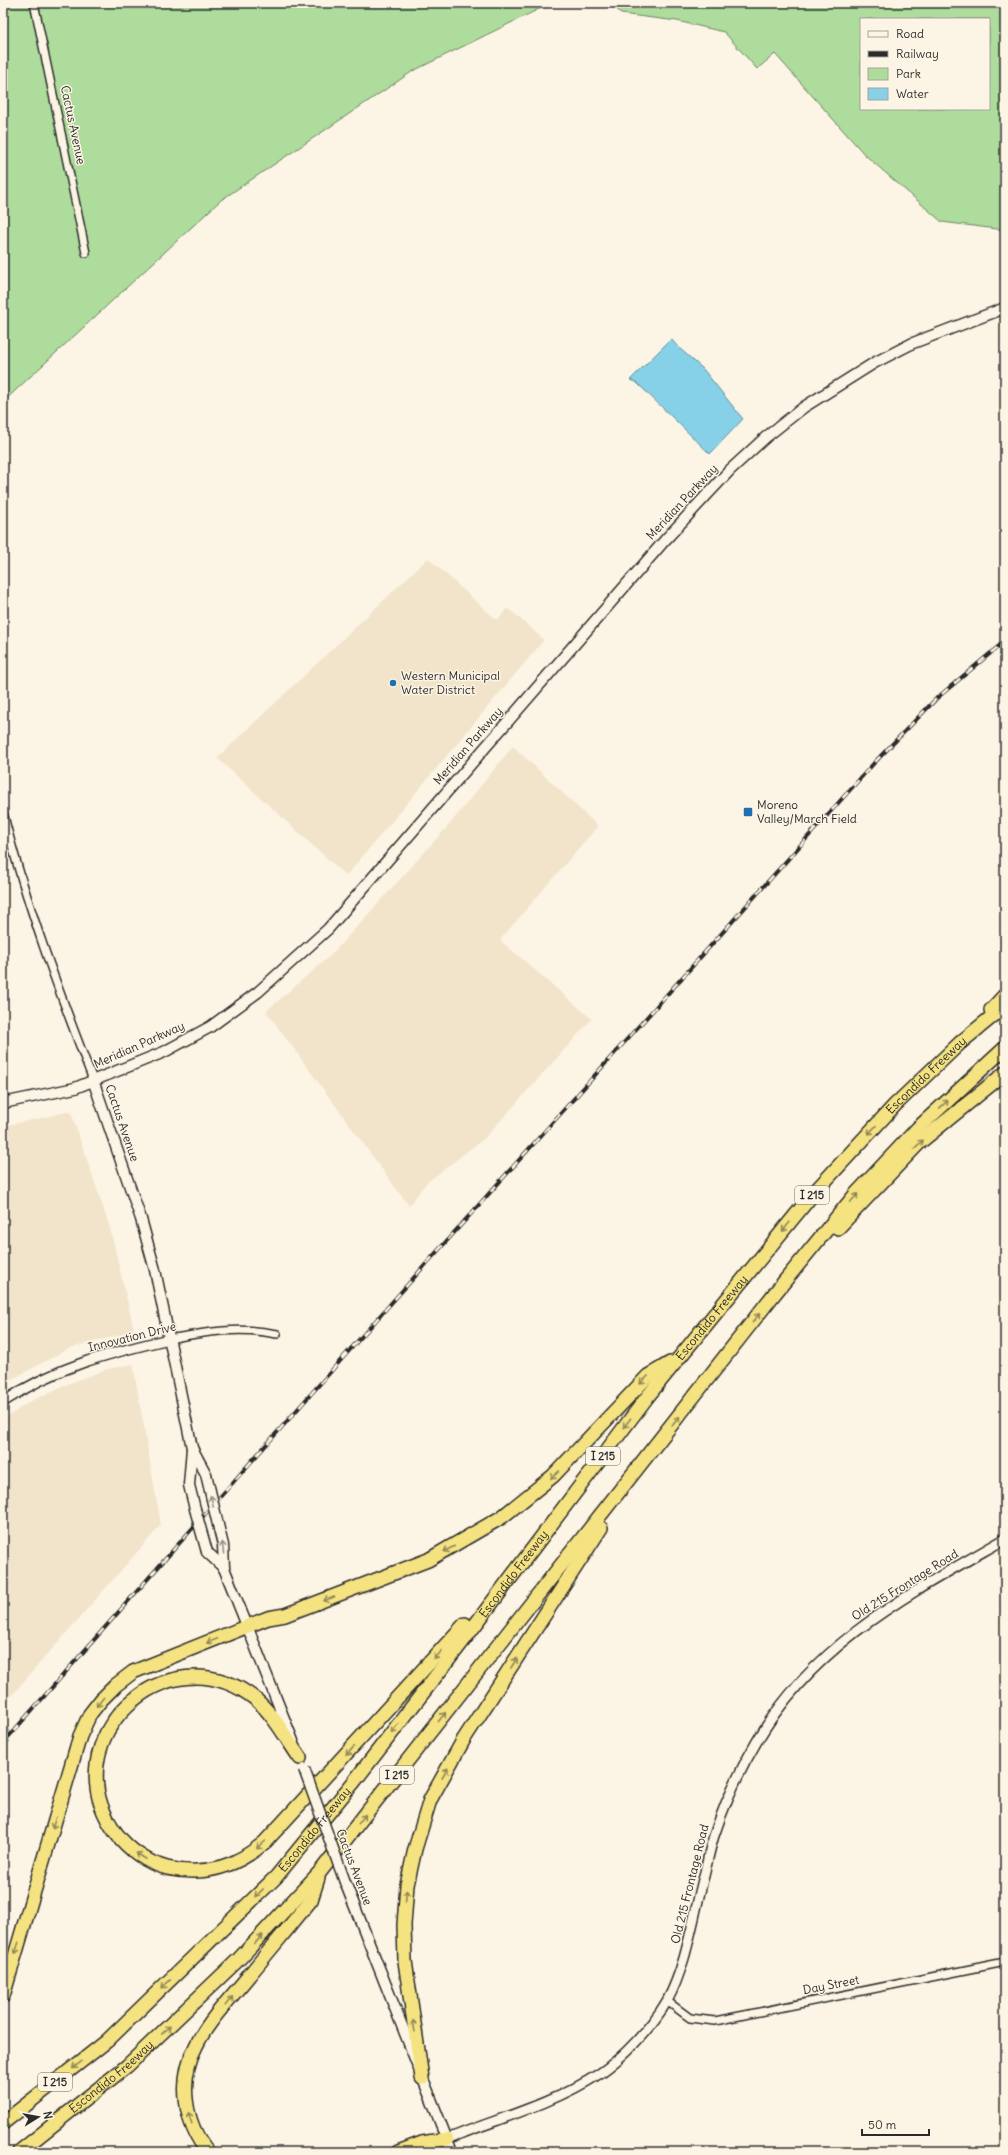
<svg xmlns="http://www.w3.org/2000/svg" width="1008" height="2155" font-family="Delius,sans-serif">
	<rect width="100%" height="100%" fill="#fcf5e5"/>
	<filter id="ink" filterUnits="userSpaceOnUse"><feTurbulence type="fractalNoise" baseFrequency=".025" numOctaves="2"/><feDisplacementMap in="SourceGraphic" scale="8" xChannelSelector="R" yChannelSelector="G"/><feConvolveMatrix kernelMatrix="1 2 1 2 8 2 1 2 1" color-interpolation-filters="sRGB"/></filter>
	<g filter="url(#ink)">
		<!-- built -->
		<g fill="#f2e4cb">
			<polygon points="428,558 497,620 508,608 544,640 346,876 217,758"/>
			<polygon points="513,746 598,826 500,940 592,1019 485,1138 426,1183 409,1206 266,1011 330,956 363,920 449,825"/>
			<polygon points="68,1111 71,1112 110,1228 134,1329 131,1332 70,1348 3,1384 3,1126 47,1117"/>
			<polygon points="133,1364 161,1525 3,1705 3,1420 29,1402 65,1385 107,1369"/>
		</g>
		<!-- green -->
		<g fill="#aedc9c" stroke="#6c8464" fill-rule="evenodd">
			<polygon points="3,3 557,3 539,9 413,71 221,200 3,402"/>
			<path d="M612,3H1005V230L942,222L865,155L775,54L757,69L724,32L677,21L621,14ZM861,19H989V109H861Z"/>
		</g>
		<!-- water -->
		<polygon fill="#87d1e8" stroke="#628f9c" points="671,339 678,347 703,369 743,419 710,454 636,382 630,380"/>
		<g fill="none" stroke-linecap="round" stroke-linejoin="round">
			<defs>
				<g id="minor">
					<polyline points="34,3 86,253"/>
					<path d="M3,812C26,904 59,992 93,1080"/>
					<path d="M169,1339C206,1332 240,1326 277,1334"/>
					<polyline points="667,2001 690,2018 715,2021 1005,1962"/>
				</g>
				<g id="tertiary">
					<path d="M3,1402C55,1367 109,1353 169,1339"/>
					<path d="M447,2139C497,2119 553,2104 599,2074C623,2058 652,2027 667,2001C687,1965 694,1912 705,1872C708,1858 711,1843 716,1830C726,1800 740,1770 756,1743C813,1643 909,1594 1005,1539"/>
				</g>
				<g id="secondary">
					<polyline points="93,1080 141,1219 155,1270 192,1448 189,1485 195,1509"/>
					<polyline points="3,1103 75,1088 164,1052 210,1027 258,992 328,929 665,540 730,470 766,437 804,407 874,363 913,343 1005,308"/>
					<polyline points="192,1448 206,1474"/>
					<polyline points="219,1529 223,1545 224,1568 293,1741"/>
					<polyline points="207,1552 224,1568"/>
					<polyline points="345,1882 452,2152"/>
				</g>
				<g id="motorway">
					<polyline points="991,1010 1005,995"/>
					<polyline points="838,1228 919,1143 1005,1073"/>
					<path d="M300,1758C286,1738 273,1713 254,1698C167,1630 49,1741 116,1833C128,1849 147,1863 167,1868C205,1877 236,1867 265,1842L465,1624"/>
					<polyline points="3,1996 80,1736 90,1714 101,1700 116,1685 133,1672 268,1618 285,1615 428,1560 502,1517 553,1476 648,1376 670,1363"/>
					<polyline points="422,2078 405,1961 404,1925 407,1885 415,1849 430,1800 464,1739 601,1528"/>
					<path id="s1" d="M3,2123L107,2041L276,1877L353,1783L463,1641L648,1396L812,1195L895,1105L960,1043L1005,1006"/>
					<path id="s2" d="M19,2152L127,2066L239,1959L320,1872L775,1293L855,1195L918,1128L1005,1048"/>
					<path d="M208,2152C184,2123 178,2080 196,2046C208,2021 229,2000 247,1978C268,1952 290,1926 311,1900L318,1878"/>
					<polyline points="398,2152 422,2143 447,2139"/>
				</g>
			</defs>
			<!-- minor casing -->
			<use href="#minor" stroke="#2b2b2b" stroke-width="10"/>
			<!-- tertiary casing -->
			<use href="#tertiary" stroke="#2b2b2b" stroke-width="12"/>
			<!-- secondary casing -->
			<use href="#secondary" stroke="#2b2b2b" stroke-width="13"/>
			<!-- motorway casing -->
			<use href="#motorway" stroke="#2b2b2b" stroke-width="16"/>
			<!-- minor -->
			<use href="#minor" stroke="#fcf5e5" stroke-width="7"/>
			<!-- tertiary -->
			<use href="#tertiary" stroke="#fcf5e5" stroke-width="9"/>
			<!-- secondary -->
			<use href="#secondary" stroke="#fcf5e5" stroke-width="10"/>
			<!-- motorway -->
			<use href="#motorway" stroke="#f5e382" stroke-width="13"/>
			<defs>
				<polyline id="rail" points="3,1743 393,1301 874,763 937,698 1005,641"/>
			</defs>
			<!-- rail casing -->
			<use href="#rail" stroke="#2b2b2b" stroke-width="4"/>
			<!-- rail -->
			<use href="#rail" stroke="#fcf5e5" stroke-width="2.5" stroke-dasharray="8" stroke-linecap="butt"/>
			<defs>
				<g id="secondary-bridge">
					<polyline points="206,1474 219,1529"/>
					<polyline points="195,1509 207,1552"/>
					<polyline points="304,1769 345,1882"/>
				</g>
			</defs>
			<!-- secondary-bridge casing -->
			<use href="#secondary-bridge" stroke="#2b2b2b" stroke-width="13" stroke-linecap="butt"/>
			<!-- secondary-bridge -->
			<use href="#secondary-bridge" stroke="#fcf5e5" stroke-width="10"/>
		</g>
		<!-- one-way arrows -->
		<defs><path id="oneway-shaft" d="M-6 0H5M1.5-3L5.5 0L1.5 3" fill="none" stroke-width="1.6" stroke-linecap="round" stroke-linejoin="round"/></defs>
		<g stroke="#908756">
			<use href="#oneway-shaft" transform="translate(944 1104) rotate(-43)"/>
			<use href="#oneway-shaft" transform="translate(872 1130) rotate(133)"/>
			<use href="#oneway-shaft" transform="translate(919 1144) rotate(-43)"/>
			<use href="#oneway-shaft" transform="translate(854 1198) rotate(-50)"/>
			<use href="#oneway-shaft" transform="translate(786 1227) rotate(129)"/>
			<use href="#oneway-shaft" transform="translate(756 1318) rotate(-52)"/>
			<use href="#oneway-shaft" transform="translate(644 1380) rotate(135)"/>
			<use href="#oneway-shaft" transform="translate(676 1421) rotate(-52)"/>
			<use href="#oneway-shaft" transform="translate(627 1423) rotate(127)"/>
			<use href="#oneway-shaft" transform="translate(555 1475) rotate(136)"/>
			<use href="#oneway-shaft" transform="translate(449 1549) rotate(153)"/>
			<use href="#oneway-shaft" transform="translate(329 1599) rotate(159)"/>
			<use href="#oneway-shaft" transform="translate(212 1641) rotate(159)"/>
			<use href="#oneway-shaft" transform="translate(438 1655) rotate(132)"/>
			<use href="#oneway-shaft" transform="translate(514 1663) rotate(-57)"/>
			<use href="#oneway-shaft" transform="translate(100 1702) rotate(129)"/>
			<use href="#oneway-shaft" transform="translate(442 1717) rotate(-52)"/>
			<use href="#oneway-shaft" transform="translate(395 1728) rotate(128)"/>
			<use href="#oneway-shaft" transform="translate(350 1751) rotate(133)"/>
			<use href="#oneway-shaft" transform="translate(445 1773) rotate(-61)"/>
			<use href="#oneway-shaft" transform="translate(362 1819) rotate(-52)"/>
			<use href="#oneway-shaft" transform="translate(54 1823) rotate(107)"/>
			<use href="#oneway-shaft" transform="translate(261 1845) rotate(138)"/>
			<use href="#oneway-shaft" transform="translate(141 1856) rotate(-147)"/>
			<use href="#oneway-shaft" transform="translate(259 1893) rotate(136)"/>
			<use href="#oneway-shaft" transform="translate(406 1896) rotate(-85)"/>
			<use href="#oneway-shaft" transform="translate(259 1939) rotate(-47)"/>
			<use href="#oneway-shaft" transform="translate(17 1948) rotate(107)"/>
			<use href="#oneway-shaft" transform="translate(166 1984) rotate(136)"/>
			<use href="#oneway-shaft" transform="translate(229 2001) rotate(-51)"/>
			<use href="#oneway-shaft" transform="translate(414 2026) rotate(-99)"/>
			<use href="#oneway-shaft" transform="translate(166 2030) rotate(-44)"/>
			<use href="#oneway-shaft" transform="translate(77 2065) rotate(142)"/>
			<use href="#oneway-shaft" transform="translate(190 2118) rotate(-108)"/>
		</g>
		<g stroke="#949088">
			<use href="#oneway-shaft" transform="translate(212 1501) rotate(-104)"/>
			<use href="#oneway-shaft" transform="translate(223 1548) rotate(-96)"/>
		</g>
	</g>
	<!-- markers -->
	<g fill="#1f6fb2" stroke="#fcf5e5" stroke-width="1.5">
		<circle cx="393" cy="683" r="4"/>
		<rect x="743" y="807" width="10" height="10" rx="2"/>
	</g>
	<g text-anchor="middle" stroke-width="3" stroke-linejoin="round" paint-order="stroke">
		<!-- shield labels -->
		<g fill="#fcf5e5" stroke="#6a6863" stroke-width="1">
			<rect x="795" y="1186" width="34" height="18" rx="3"/>
			<rect x="586" y="1447" width="34" height="18" rx="3"/>
			<rect x="380" y="1766" width="34" height="18" rx="3"/>
			<rect x="38" y="2073" width="34" height="18" rx="3"/>
		</g>
		<g font-size="11" font-weight="bold" fill="#2b2b2b">
			<text x="812" y="1199">I 215</text>
			<text x="603" y="1460">I 215</text>
			<text x="397" y="1779">I 215</text>
			<text x="55" y="2086">I 215</text>
		</g>
		<!-- street labels -->
		<g font-size="12" fill="#2b2b2b" stroke="#fcf5e5">
			<text transform="translate(73 125) rotate(78)" y="4">Cactus Avenue</text>
			<text transform="translate(682 502) rotate(-47)" y="4">Meridian Parkway</text>
			<text transform="translate(468 746) rotate(-49)" y="4">Meridian Parkway</text>
			<text transform="translate(139 1045) rotate(-24)" y="4">Meridian Parkway</text>
			<text dy="4" stroke="none"><textPath href="#s1" startOffset="1401">Escondido Freeway</textPath></text>
			<text transform="translate(122 1123) rotate(71)" y="4">Cactus Avenue</text>
			<text dy="4" stroke="none"><textPath href="#s1" startOffset="1077">Escondido Freeway</textPath></text>
			<text transform="translate(132 1337) rotate(-14)" y="4">Innovation Drive</text>
			<text dy="4" stroke="none"><textPath href="#s1" startOffset="753">Escondido Freeway</textPath></text>
			<text transform="translate(905 1585) rotate(-32)" y="4">Old 215 Frontage Road</text>
			<text dy="4" stroke="none"><textPath href="#s1" startOffset="429">Escondido Freeway</textPath></text>
			<text transform="translate(354 1867) rotate(69)" y="4">Cactus Avenue</text>
			<text transform="translate(690 1884) rotate(-76)" y="4">Old 215 Frontage Road</text>
			<text transform="translate(831 1985) rotate(-11)" y="4">Day Street</text>
			<text dy="4" stroke="none"><textPath href="#s2" startOffset="119">Escondido Freeway</textPath></text>
		</g>
		<!-- poi labels -->
		<g font-size="12" fill="#2b2b2b" stroke="#fcf5e5" text-anchor="start">
			<text x="401" y="680">Western Municipal<tspan x="401" dy="14">Water District</tspan></text>
			<text x="757" y="809">Moreno<tspan x="757" dy="14">Valley/March Field</tspan></text>
		</g>
	</g>
	<!-- margin -->
	<rect width="1008" height="2155" fill="none" stroke="#fcf5e5" stroke-width="16"/>
	<rect x="8" y="8" width="992" height="2139" fill="none" stroke="#2b2b2b" stroke-width="1.5" filter="url(#ink)"/>
	<!-- legend -->
	<rect x="860" y="18" width="130" height="92" fill="#fcf5e5" stroke="#a8a49b"/>
	<rect x="868" y="31" width="20" height="6" fill="#fcf5e5" stroke="#a8a49b"/>
	<text x="896" y="38" font-size="12" fill="#2b2b2b">Road</text>
	<rect x="868" y="51" width="20" height="6" fill="#2b2b2b" stroke="#a8a49b"/>
	<text x="896" y="58" font-size="12" fill="#2b2b2b">Railway</text>
	<rect x="868" y="68" width="20" height="12" fill="#aedc9c" stroke="#a8a49b"/>
	<text x="896" y="78" font-size="12" fill="#2b2b2b">Park</text>
	<rect x="868" y="88" width="20" height="12" fill="#87d1e8" stroke="#a8a49b"/>
	<text x="896" y="98" font-size="12" fill="#2b2b2b">Water</text>
	<!-- north arrow -->
	<g transform="translate(38 2117) rotate(79)" stroke="#fcf5e5" stroke-width="3" paint-order="stroke">
	<path d="M0-3L7 15L0 10L-7 15Z" fill="#2b2b2b"/>
	<text y="-6" font-size="11" font-weight="bold" text-anchor="middle" fill="#2b2b2b">N</text>
	</g>
	<!-- scale -->
	<path d="M862 2129v6h67v-6" fill="none" stroke="#2b2b2b" stroke-width="2"/>
	<text x="868" y="2129" font-size="12" fill="#2b2b2b" stroke="#fcf5e5" stroke-width="3" paint-order="stroke">50 m</text>
</svg>
